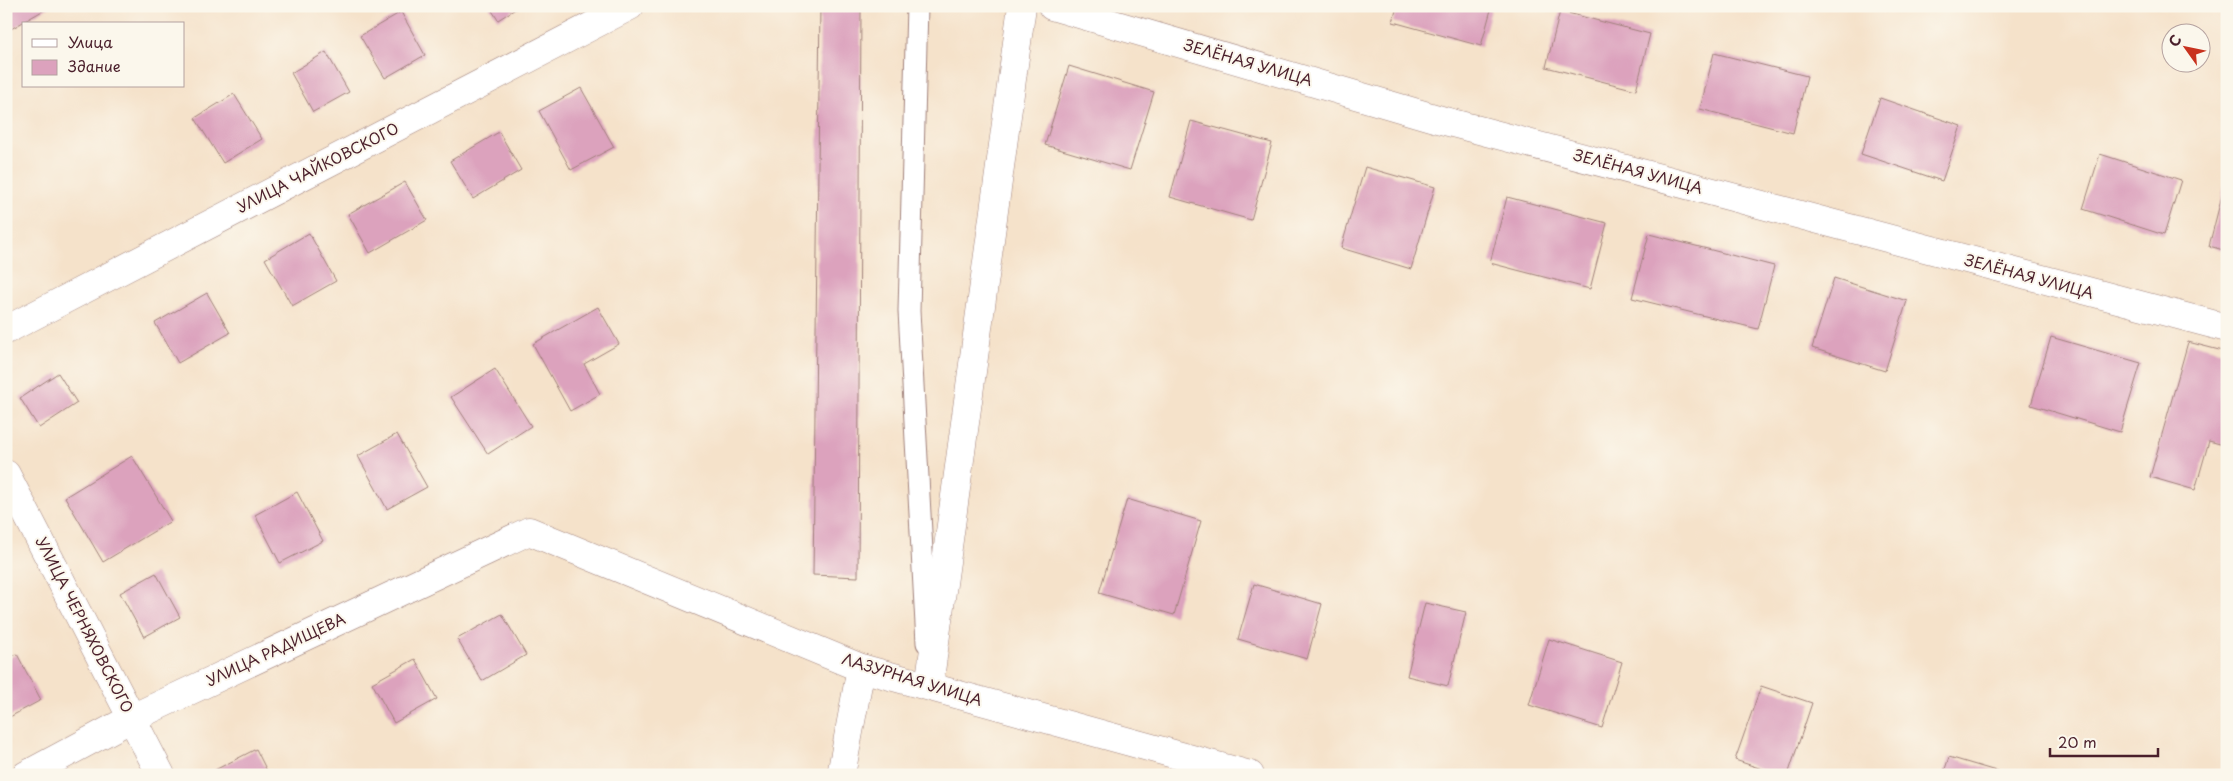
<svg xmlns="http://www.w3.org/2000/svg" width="2233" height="781" font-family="'Playpen Sans',sans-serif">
	<rect width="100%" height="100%" fill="#fbf7ec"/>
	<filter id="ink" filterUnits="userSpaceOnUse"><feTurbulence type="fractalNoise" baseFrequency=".02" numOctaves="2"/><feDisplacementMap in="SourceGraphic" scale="10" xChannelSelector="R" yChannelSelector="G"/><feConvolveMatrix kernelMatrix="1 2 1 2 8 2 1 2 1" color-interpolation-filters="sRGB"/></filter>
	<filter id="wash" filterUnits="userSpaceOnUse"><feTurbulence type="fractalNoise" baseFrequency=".0096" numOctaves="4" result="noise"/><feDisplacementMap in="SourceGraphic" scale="20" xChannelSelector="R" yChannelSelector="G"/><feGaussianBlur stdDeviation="1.12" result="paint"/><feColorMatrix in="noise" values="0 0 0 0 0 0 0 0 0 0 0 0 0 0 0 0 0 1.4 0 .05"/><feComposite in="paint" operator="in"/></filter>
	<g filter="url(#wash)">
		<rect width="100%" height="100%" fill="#f5e2ca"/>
		<g id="blocks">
			<!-- building -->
			<g fill="#dca2bd">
				<polygon points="6,6 51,6 11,29 6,21"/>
				<polygon points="489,6 520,6 498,20"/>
				<polygon points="820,6 861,6 858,577 813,575"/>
				<polygon points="1397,6 1492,6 1481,46 1393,22"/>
				<polygon points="1560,11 1650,34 1636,90 1546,67"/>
				<polygon points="401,12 425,55 385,78 360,36"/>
				<polygon points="326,52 349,92 313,112 291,73"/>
				<polygon points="1714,53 1807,76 1793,133 1700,109"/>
				<polygon points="1069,66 1154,92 1130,170 1045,145"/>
				<polygon points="581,88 614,147 571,170 539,111"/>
				<polygon points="234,94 262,139 223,163 195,118"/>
				<polygon points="1880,98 1961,126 1942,181 1861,154"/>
				<polygon points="1191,121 1272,143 1251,220 1170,197"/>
				<polygon points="499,132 521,170 473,199 450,161"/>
				<polygon points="2100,154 2181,180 2164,235 2083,209"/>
				<polygon points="1365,167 1435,187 1411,269 1341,248"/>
				<polygon points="405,182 427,220 370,253 348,214"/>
				<polygon points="2225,184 2227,184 2227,251 2209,246"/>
				<polygon points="1507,197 1607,223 1590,289 1490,263"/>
				<polygon points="309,233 336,281 292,306 265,259"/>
				<polygon points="1649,234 1774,266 1758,329 1632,298"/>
				<polygon points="1834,278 1907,301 1885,371 1812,348"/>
				<polygon points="207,293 230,333 178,363 155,323"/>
				<polygon points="598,307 619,344 584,364 600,394 570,411 533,344"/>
				<polygon points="2051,337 2141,363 2120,432 2031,405"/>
				<polygon points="2188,342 2227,352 2227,361 2222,380 2227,381 2227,446 2209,441 2195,490 2150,477"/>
				<polygon points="495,369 531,426 488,454 451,397"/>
				<polygon points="58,373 77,403 39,428 20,398"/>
				<polygon points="397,434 427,487 387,509 358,456"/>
				<polygon points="132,456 171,521 103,562 65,497"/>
				<polygon points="297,492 323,541 280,563 255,515"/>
				<polygon points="1127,499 1201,521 1174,615 1099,593"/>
				<polygon points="156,573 180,617 144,637 120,593"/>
				<polygon points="1254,584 1322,604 1307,659 1238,639"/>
				<polygon points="1425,603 1466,612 1448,686 1407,676"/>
				<polygon points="502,614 526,655 482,681 457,639"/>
				<polygon points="1549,639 1622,662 1602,728 1529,705"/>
				<polygon points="17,654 41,700 6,719 6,659"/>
				<polygon points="415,659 437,699 394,723 372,683"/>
				<polygon points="1761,686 1812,703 1788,775 1780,775 1735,760"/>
				<polygon points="256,749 269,775 218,775 215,770"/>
				<polygon points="1949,757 2006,774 2006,775 1943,775"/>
			</g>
		</g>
	</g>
	<g filter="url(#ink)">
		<use href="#blocks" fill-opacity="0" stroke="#a0807a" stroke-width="1"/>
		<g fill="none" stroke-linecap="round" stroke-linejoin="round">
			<defs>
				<polyline id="lane" points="917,6 909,311 927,643"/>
				<g id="street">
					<polyline points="1052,6 1441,120 2227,328"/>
					<polyline points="6,330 630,6"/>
					<polyline points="6,474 161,775"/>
					<polyline points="929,686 1022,6"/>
					<polyline points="26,775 132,718 529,531 861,668 1250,775"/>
					<polyline points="841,775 861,668"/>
				</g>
			</defs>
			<!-- lane casing -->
			<use href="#lane" stroke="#a0807a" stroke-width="23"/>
			<!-- street casing -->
			<use href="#street" stroke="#a0807a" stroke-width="29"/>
			<!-- lane -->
			<use href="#lane" stroke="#fff" stroke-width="21"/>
			<!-- street -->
			<use href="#street" stroke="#fff" stroke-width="28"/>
		</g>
	</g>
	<g text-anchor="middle" stroke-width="4" stroke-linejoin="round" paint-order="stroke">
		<!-- street labels -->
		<g font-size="15" fill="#4a1f2b" stroke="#fbf7ec">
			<text transform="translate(1248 63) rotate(16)" y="5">ЗЕЛЁНАЯ УЛИЦА</text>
			<text transform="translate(318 168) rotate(-27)" y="5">УЛИЦА ЧАЙКОВСКОГО</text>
			<text transform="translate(1638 172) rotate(15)" y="5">ЗЕЛЁНАЯ УЛИЦА</text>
			<text transform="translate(2029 277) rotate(15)" y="5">ЗЕЛЁНАЯ УЛИЦА</text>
			<text transform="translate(84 625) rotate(63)" y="5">УЛИЦА ЧЕРНЯХОВСКОГО</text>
			<text transform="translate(276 650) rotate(-25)" y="5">УЛИЦА РАДИЩЕВА</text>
			<text transform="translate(912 680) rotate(17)" y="5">ЛАЗУРНАЯ УЛИЦА</text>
		</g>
	</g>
	<!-- margin -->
	<rect width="2233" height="781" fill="none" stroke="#fbf7ec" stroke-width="25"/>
	<!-- legend -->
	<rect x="22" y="22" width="162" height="65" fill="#fbf7ec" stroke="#b4a19f"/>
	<rect x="32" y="39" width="25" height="8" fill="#ffffff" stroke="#b4a19f"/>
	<text x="68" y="48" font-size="15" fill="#4a1f2b">Улица</text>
	<rect x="32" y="60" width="25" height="15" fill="#dca2bd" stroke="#b4a19f"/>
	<text x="68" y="72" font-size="15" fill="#4a1f2b">Здание</text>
	<!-- north arrow -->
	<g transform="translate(2186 48) rotate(303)"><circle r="24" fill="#fbf7ec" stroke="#b4a19f"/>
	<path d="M0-4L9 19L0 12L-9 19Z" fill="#c8321e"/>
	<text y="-8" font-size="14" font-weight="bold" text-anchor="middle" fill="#4a1f2b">С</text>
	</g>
	<!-- scale -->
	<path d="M2050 748v8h108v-8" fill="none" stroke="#4a1f2b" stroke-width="2.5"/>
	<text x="2058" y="748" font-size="15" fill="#4a1f2b" stroke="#fbf7ec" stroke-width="4" paint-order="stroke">20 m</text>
</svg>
